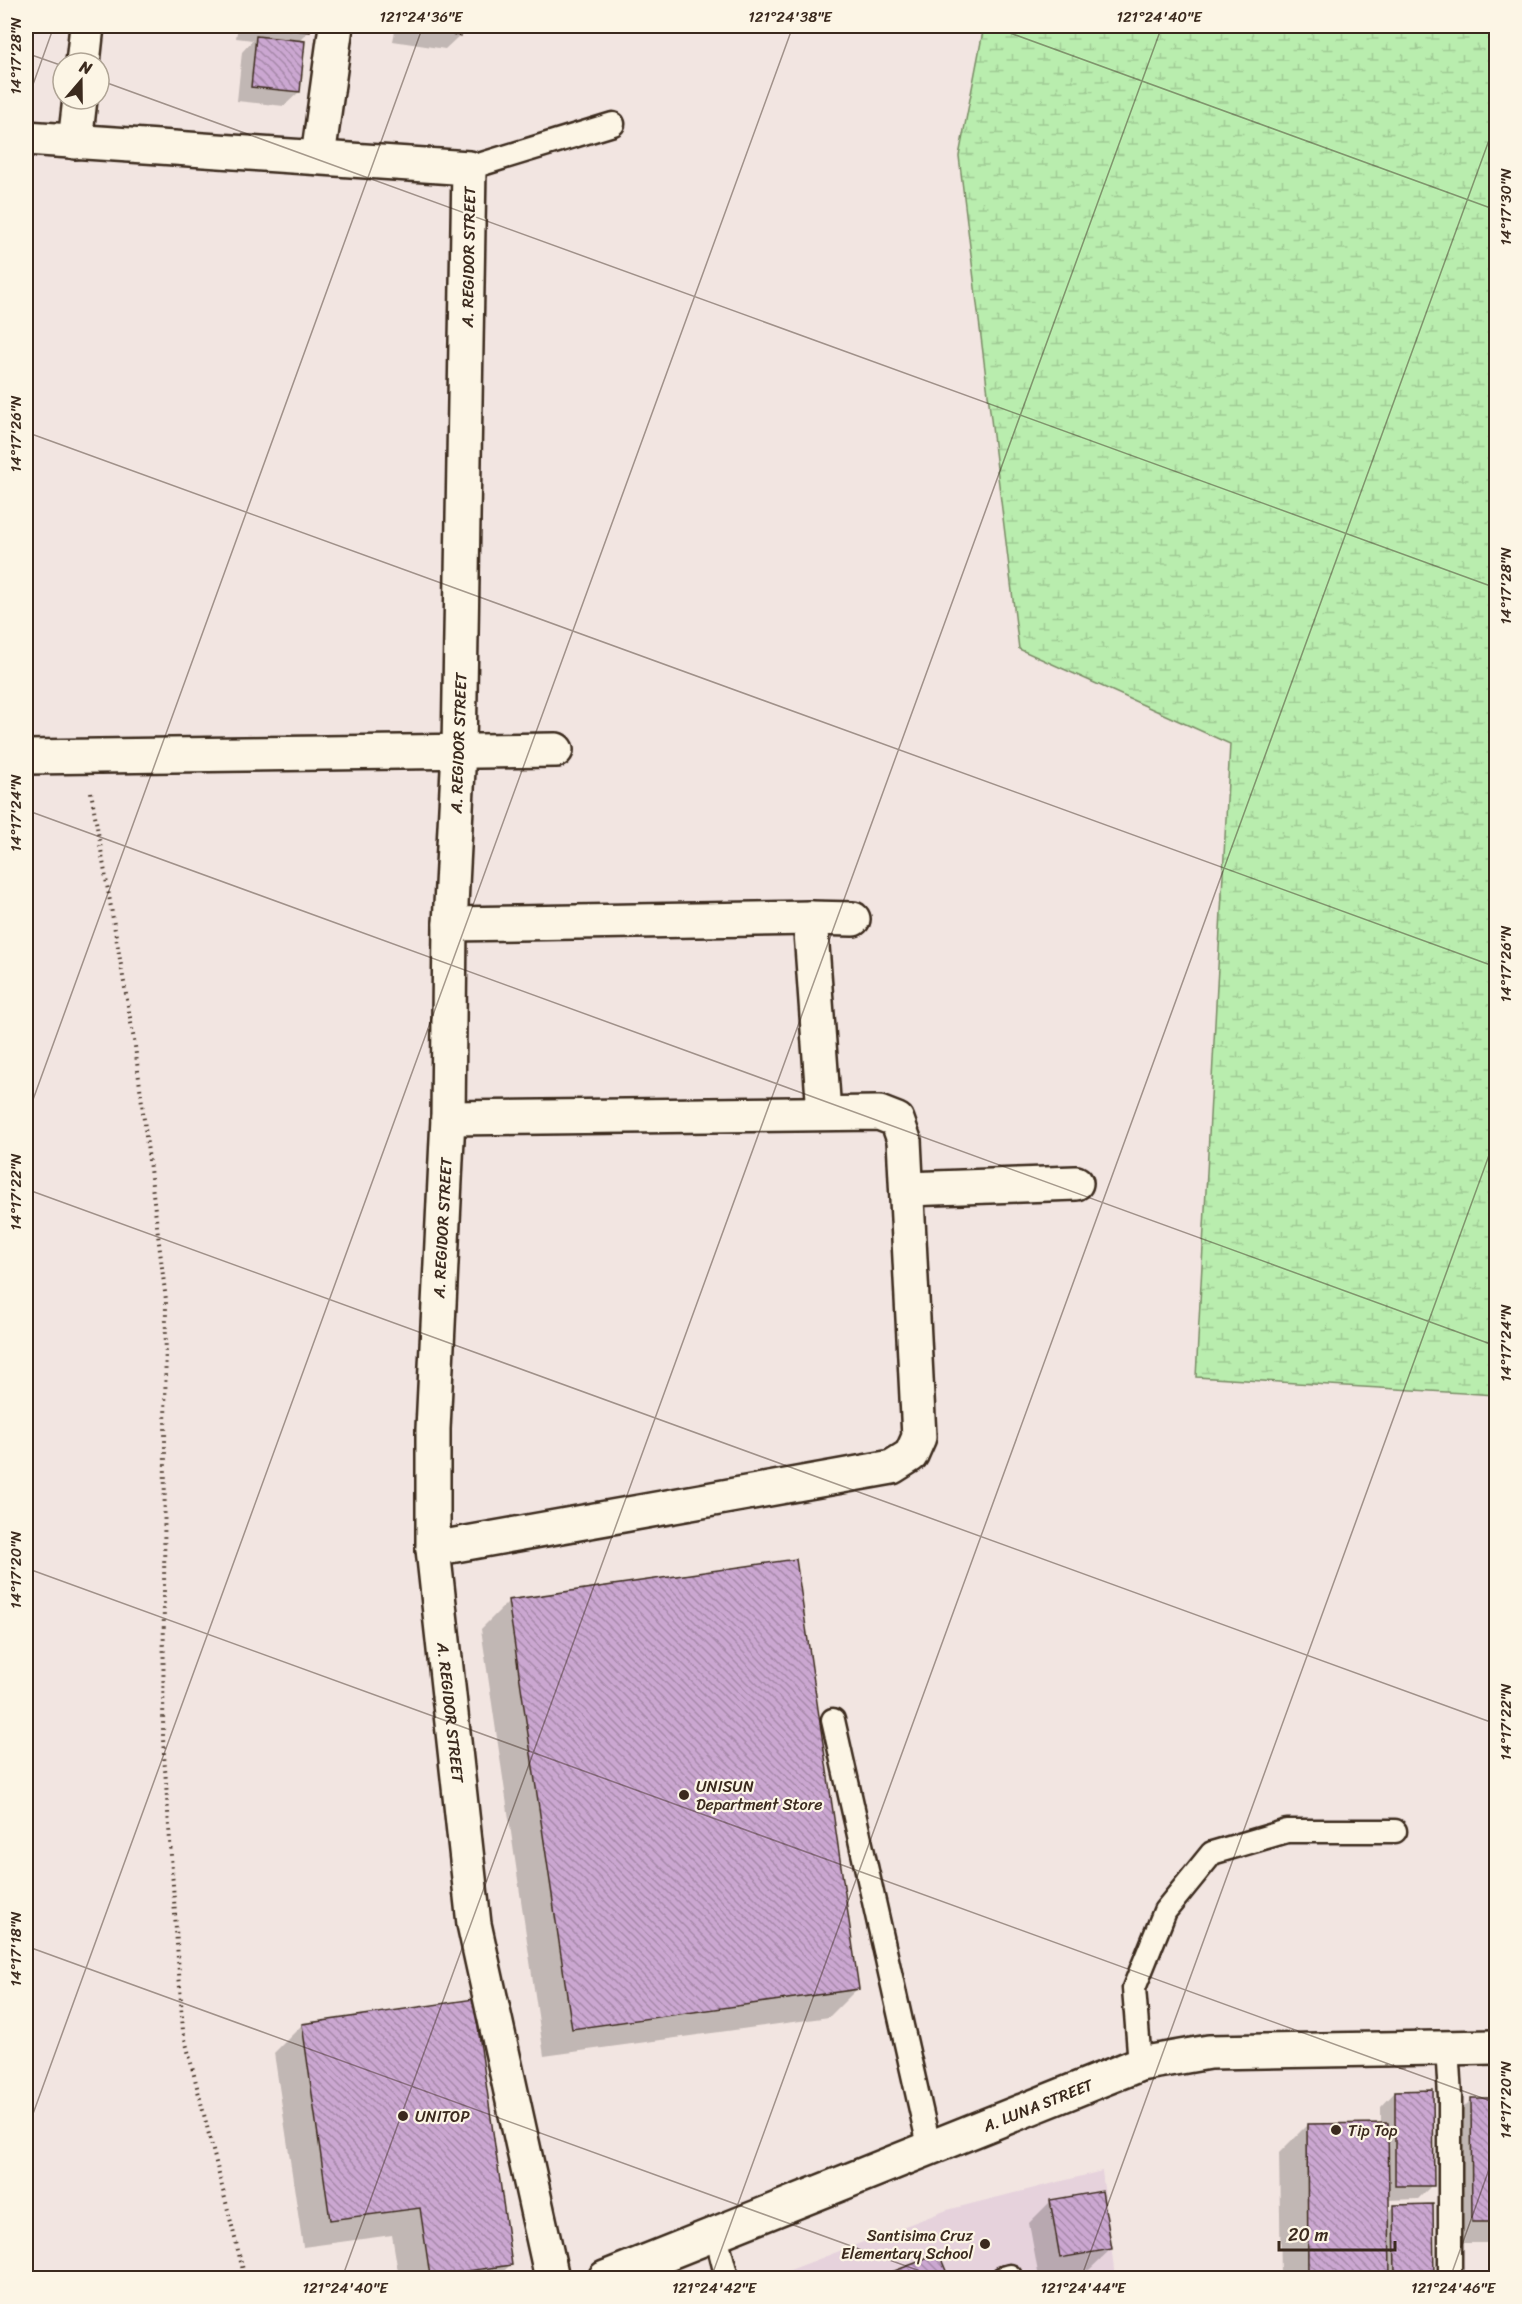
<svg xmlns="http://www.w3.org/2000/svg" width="1522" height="2304" font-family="Sriracha,sans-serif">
	<defs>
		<pattern id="wetland-marsh" width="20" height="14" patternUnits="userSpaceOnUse" patternTransform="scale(1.5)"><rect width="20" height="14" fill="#b9edae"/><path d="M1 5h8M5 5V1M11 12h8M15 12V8" fill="none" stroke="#a0cb95"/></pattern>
		<pattern id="building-back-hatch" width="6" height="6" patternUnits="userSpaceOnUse" patternTransform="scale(1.5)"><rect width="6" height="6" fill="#cba7d1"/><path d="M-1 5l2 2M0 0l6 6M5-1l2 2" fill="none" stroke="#a688a9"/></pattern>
	</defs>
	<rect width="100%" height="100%" fill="#f2e5e1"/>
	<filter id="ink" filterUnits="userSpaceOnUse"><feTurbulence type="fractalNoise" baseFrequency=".0167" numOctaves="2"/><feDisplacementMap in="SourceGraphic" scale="12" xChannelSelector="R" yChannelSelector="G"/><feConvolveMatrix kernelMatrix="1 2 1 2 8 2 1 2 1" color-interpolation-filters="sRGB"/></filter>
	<g filter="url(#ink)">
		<!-- built -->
		<polygon fill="#e6d2dc" points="1102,2171 1115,2278 769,2278 947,2210"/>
		<!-- wetland -->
		<polygon fill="url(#wetland-marsh)" stroke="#7a8c66" stroke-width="1.5" points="984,26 1496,26 1496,1395 1196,1377 1230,744 1019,649 959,156"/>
		<!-- shadow -->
		<g fill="#0003">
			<polygon points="238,26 309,26 309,31 298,42 299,92 284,106 237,101 242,52 253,40 236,38"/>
			<polygon points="396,26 461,26 460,35 445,49 393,41"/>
			<polygon points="509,1601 857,1989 829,2017 544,2056 481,1629"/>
			<polygon points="302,2025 511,2264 497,2278 399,2278 392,2235 303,2247 274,2053"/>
			<polygon points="1395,2092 1432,2185 1418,2199 1387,2200 1387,2214 1395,2206 1432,2206 1432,2278 1281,2278 1279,2153 1307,2125 1381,2125 1381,2107"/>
			<polygon points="1472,2099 1496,2099 1496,2243 1451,2243 1450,2121"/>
			<polygon points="1051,2201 1111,2249 1089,2270 1039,2278 1029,2223"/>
			<polygon points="938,2256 947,2278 880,2278"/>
		</g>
		<!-- building -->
		<g fill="url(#building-back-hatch)" stroke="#3b2a1e" stroke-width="1.5">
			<polygon points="261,26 311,26 310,32"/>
			<polygon points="407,26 463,26 461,36"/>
			<polygon points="256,36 305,41 300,92 251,87"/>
			<polygon points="796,1559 859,1989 572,2029 508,1600"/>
			<polygon points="474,1999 512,2265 430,2276 420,2208 330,2220 302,2024"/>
			<polygon points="1433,2090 1434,2186 1395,2186 1395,2091"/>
			<polygon points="1471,2098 1496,2098 1496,2222 1472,2222"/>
			<polygon points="1388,2123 1390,2278 1308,2278 1307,2124"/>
			<polygon points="1102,2191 1112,2249 1060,2258 1050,2200"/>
			<polygon points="1433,2204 1434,2278 1395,2278 1394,2205"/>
			<polygon points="939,2254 949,2278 876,2278"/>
		</g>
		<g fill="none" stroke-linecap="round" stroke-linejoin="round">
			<defs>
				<g id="service">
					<polyline points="469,168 613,124"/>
					<polyline points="833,1720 930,2150"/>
					<polyline points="1447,2046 1450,2097 1450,2278"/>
					<polyline points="1140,2064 1134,1988 1165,1911 1212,1853 1287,1831 1395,1831"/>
					<polyline points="716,2235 727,2278"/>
					<polyline points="1003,2278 1010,2276"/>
				</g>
				<g id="minor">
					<polyline points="83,63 87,26"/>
					<path id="s1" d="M26,138L469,168L459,750L450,924L448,1118L433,1429V1549L474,1924L552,2278"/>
					<polyline points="75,142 80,99"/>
					<polyline points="318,157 336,26"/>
					<polyline points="26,757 556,750"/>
					<polyline points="450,924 810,918"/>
					<polyline points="824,1113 810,918 853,919"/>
					<polyline points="907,1189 1076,1183"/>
					<polyline points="433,1549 892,1467 911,1455 919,1437 904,1140 897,1120 879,1113 448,1118"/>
				</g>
				<g id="tertiary">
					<path id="s2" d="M605,2278L1140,2064L1209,2052L1496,2047"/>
				</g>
			</defs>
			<!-- service casing -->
			<use href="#service" stroke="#3b2a1e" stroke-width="27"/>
			<!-- minor casing -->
			<use href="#minor" stroke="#3b2a1e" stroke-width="38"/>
			<!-- tertiary casing -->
			<use href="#tertiary" stroke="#3b2a1e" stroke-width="38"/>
			<!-- path -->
			<polyline stroke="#3b2a1e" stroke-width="4" stroke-dasharray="1.5 4.5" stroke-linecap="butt" points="91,792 135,1046 166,1300 163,1739 183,2031 245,2278"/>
			<!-- service -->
			<use href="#service" stroke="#fcf5e5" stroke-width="22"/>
			<!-- minor -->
			<use href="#minor" stroke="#fcf5e5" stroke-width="33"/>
			<!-- tertiary -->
			<use href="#tertiary" stroke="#fcf5e5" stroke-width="33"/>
		</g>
	</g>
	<!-- ticks -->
	<path fill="none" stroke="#3b2a1e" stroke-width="1.5" stroke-opacity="0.45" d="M991,26L1496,210M26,53L63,66M99,80L1496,588M26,104L54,26M26,432L1496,967M26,810L1496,1346M26,1119L423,26M26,1189L1496,1724M26,1568L1496,2103M26,1946L939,2278M26,2133L793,26M342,2278L1162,26M711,2278L1496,121M1081,2278L1496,1136M1450,2278L1496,2150"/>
	<!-- markers -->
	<g fill="#3b2a1e" stroke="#fcf5e5" stroke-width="2">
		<circle cx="684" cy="1795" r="6"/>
		<circle cx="403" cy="2116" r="6"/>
		<circle cx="1336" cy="2130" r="6"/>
		<circle cx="985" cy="2244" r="6"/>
	</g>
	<g text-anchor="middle" stroke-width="4.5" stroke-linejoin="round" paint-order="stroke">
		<!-- street labels -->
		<g font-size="16" fill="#3b2a1e" stroke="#fcf5e5">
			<text transform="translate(468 257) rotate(-89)" y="6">A. REGIDOR STREET</text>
			<text transform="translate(458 743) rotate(-88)" y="6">A. REGIDOR STREET</text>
			<text transform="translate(442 1228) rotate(-87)" y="6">A. REGIDOR STREET</text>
			<text dy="6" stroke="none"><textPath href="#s1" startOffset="1990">A. REGIDOR STREET</textPath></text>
			<text dy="6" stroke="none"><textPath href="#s2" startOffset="466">A. LUNA STREET</textPath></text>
		</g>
		<!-- poi labels -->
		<g font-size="16" fill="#3b2a1e" stroke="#fcf5e5" text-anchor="start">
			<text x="696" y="1792">UNISUN<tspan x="696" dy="18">Department Store</tspan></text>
			<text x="415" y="2122">UNITOP</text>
			<text x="1348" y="2136">Tip Top</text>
			<text x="973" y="2241" text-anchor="end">Santisima Cruz<tspan x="973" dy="18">Elementary School</tspan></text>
		</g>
	</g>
	<!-- margin -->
	<rect width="1522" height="2304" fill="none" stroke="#fcf5e5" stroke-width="66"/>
	<!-- north arrow -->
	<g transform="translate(81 81) rotate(20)"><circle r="28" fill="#fcf5e5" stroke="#afa495" stroke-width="1.5"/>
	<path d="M0-4.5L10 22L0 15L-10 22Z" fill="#3b2a1e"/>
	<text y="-9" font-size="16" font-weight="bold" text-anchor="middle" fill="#3b2a1e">N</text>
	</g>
	<!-- scale -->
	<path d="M1279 2241v9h116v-9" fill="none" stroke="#3b2a1e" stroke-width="3"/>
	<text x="1288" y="2241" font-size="18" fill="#3b2a1e" stroke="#fcf5e5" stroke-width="4.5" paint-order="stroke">20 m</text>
	<rect x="33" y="33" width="1456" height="2238" fill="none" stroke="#3b2a1e" stroke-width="2"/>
	<g font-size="15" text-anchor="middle" fill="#3b2a1e">
		<text x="421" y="22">121°24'36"E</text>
		<text x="790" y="22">121°24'38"E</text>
		<text x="1159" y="22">121°24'40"E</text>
		<text transform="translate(16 56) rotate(-90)" y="5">14°17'28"N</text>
		<text transform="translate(1506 207) rotate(-90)" y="5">14°17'30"N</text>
		<text transform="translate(16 434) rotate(-90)" y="5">14°17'26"N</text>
		<text transform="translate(1506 586) rotate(-90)" y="5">14°17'28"N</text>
		<text transform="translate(16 813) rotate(-90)" y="5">14°17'24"N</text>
		<text transform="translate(1506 964) rotate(-90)" y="5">14°17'26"N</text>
		<text transform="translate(16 1192) rotate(-90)" y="5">14°17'22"N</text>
		<text transform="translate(1506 1343) rotate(-90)" y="5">14°17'24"N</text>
		<text transform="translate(16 1570) rotate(-90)" y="5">14°17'20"N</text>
		<text transform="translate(1506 1722) rotate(-90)" y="5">14°17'22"N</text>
		<text transform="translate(16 1949) rotate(-90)" y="5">14°17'18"N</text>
		<text transform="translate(1506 2100) rotate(-90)" y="5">14°17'20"N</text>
		<text x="345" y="2293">121°24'40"E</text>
		<text x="714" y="2293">121°24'42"E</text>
		<text x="1083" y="2293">121°24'44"E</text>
		<text x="1453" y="2293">121°24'46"E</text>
	</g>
</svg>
